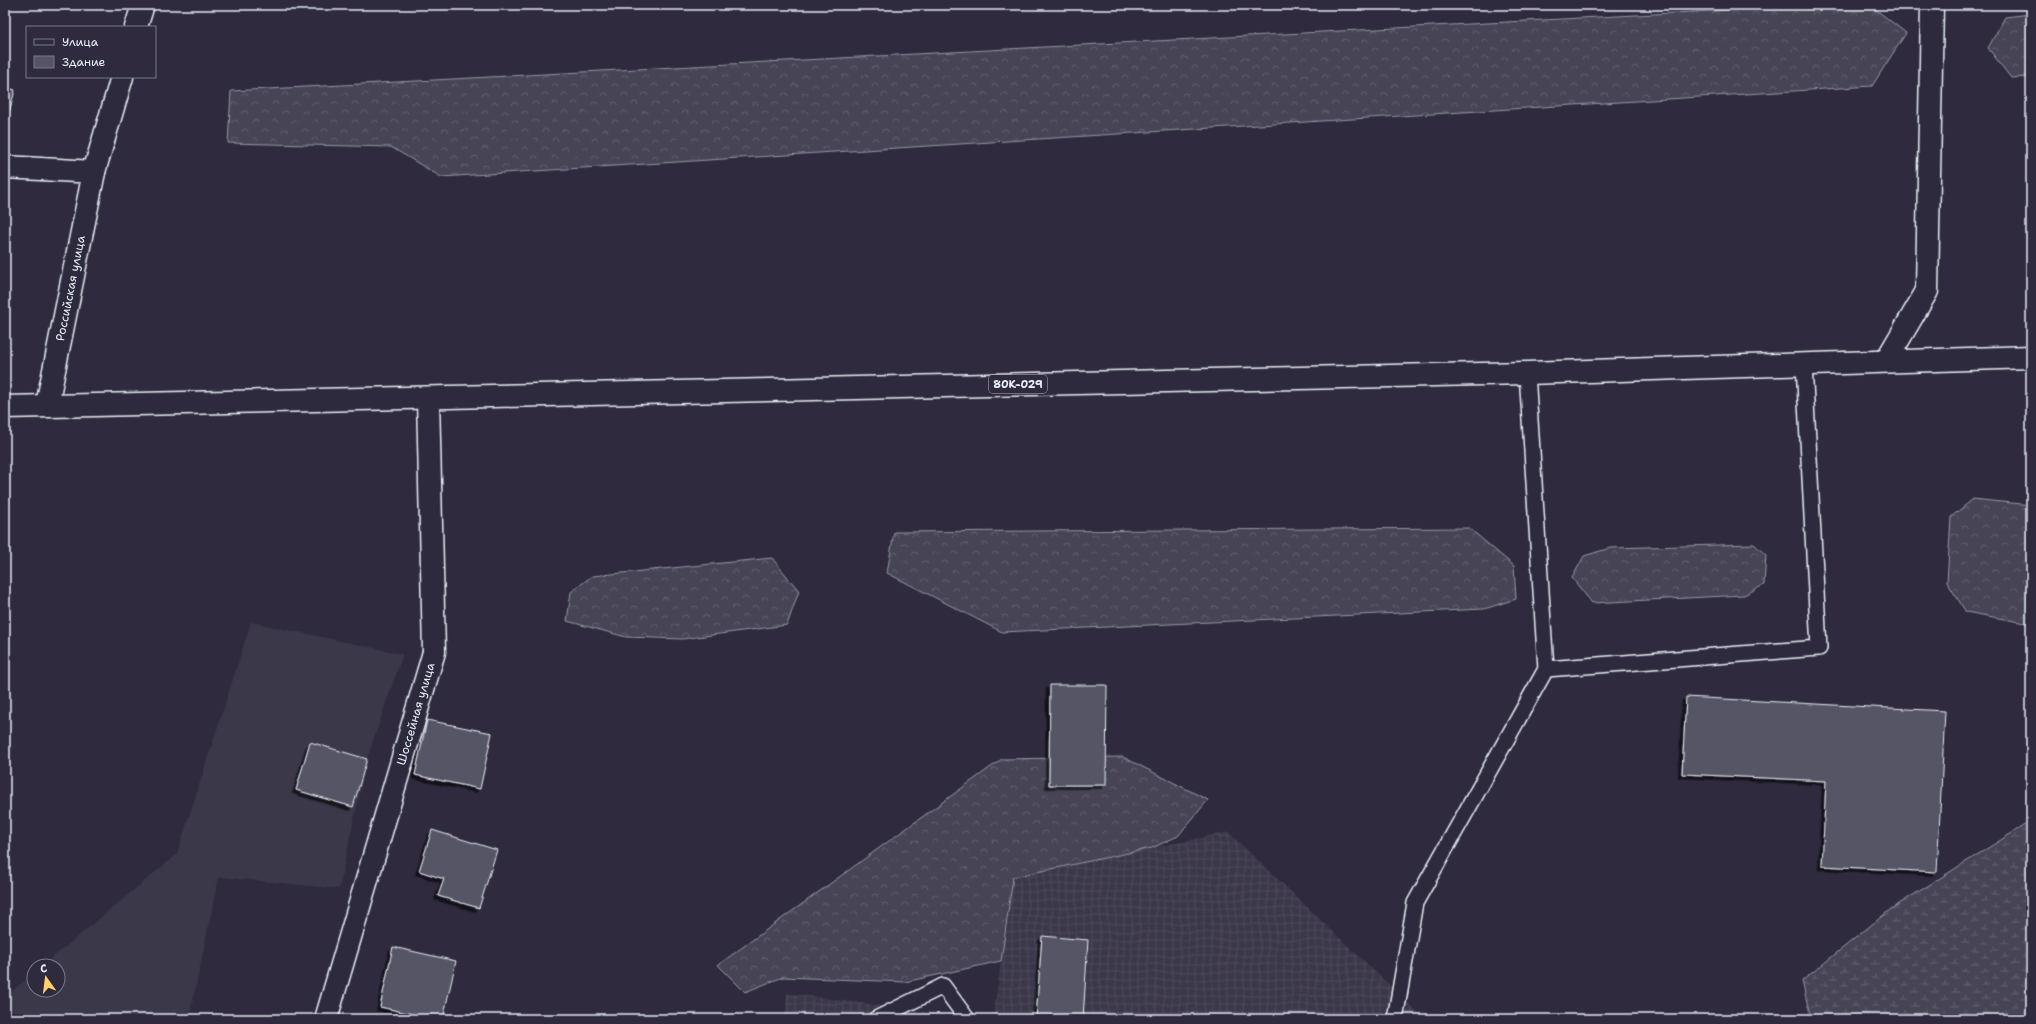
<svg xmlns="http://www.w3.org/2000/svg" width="2036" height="1024" font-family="'Shantell Sans',sans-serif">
	<defs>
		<pattern id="industrial-grid" width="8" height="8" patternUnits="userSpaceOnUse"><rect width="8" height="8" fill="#3b3749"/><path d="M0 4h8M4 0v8" fill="none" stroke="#4e4b5b"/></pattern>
		<pattern id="forest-crowns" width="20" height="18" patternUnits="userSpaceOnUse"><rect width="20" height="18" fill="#464455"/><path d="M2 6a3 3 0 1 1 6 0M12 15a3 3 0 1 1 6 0" fill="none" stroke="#615f6e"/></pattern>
		<pattern id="wetland-marsh" width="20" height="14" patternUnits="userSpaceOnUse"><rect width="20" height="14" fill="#464455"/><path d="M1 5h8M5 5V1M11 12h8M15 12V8" fill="none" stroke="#615f6e"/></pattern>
		<filter id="shadow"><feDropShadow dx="-3.5" dy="3.5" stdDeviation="0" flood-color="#0009"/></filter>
	</defs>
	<rect width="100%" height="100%" fill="#2f2a3d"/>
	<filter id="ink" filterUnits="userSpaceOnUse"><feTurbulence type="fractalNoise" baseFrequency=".025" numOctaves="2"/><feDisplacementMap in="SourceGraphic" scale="8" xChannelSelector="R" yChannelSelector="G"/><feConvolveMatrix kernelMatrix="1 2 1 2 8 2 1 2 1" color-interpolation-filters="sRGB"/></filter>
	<g filter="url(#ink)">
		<!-- built -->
		<polygon fill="#3b3749" points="251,622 403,654 367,759 339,889 219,877 189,1019 5,1019 5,997 34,973 34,990 58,990 58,966 42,966 177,854"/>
		<!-- industrial -->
		<g fill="url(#industrial-grid)">
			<polygon points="1228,832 1425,1019 993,1019 1013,877"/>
			<polygon points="787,993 978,1019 785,1019"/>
		</g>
		<!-- forest -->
		<g fill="url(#forest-crowns)" stroke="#979aa6">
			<polygon points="1821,5 1870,5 1906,33 1872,86 441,177 391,147 228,143 231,91"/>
			<polygon points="2031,14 2031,77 2011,78 1988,48 2005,17"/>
			<polygon points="1973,499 2031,505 2031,624 1966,612 1947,582 1951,517"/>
			<polygon points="1469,528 1514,566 1516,599 1484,609 1002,632 887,573 894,532"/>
			<polygon points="1754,544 1766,555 1764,585 1744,595 1592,603 1572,578 1584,556 1610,548"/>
			<polygon points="772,558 799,591 787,625 682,639 626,637 567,621 571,592 592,576"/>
			<polygon points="1123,757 1208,800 1178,836 1152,848 1013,877 1001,961 905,982 783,977 745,992 718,965 1002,759"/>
		</g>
		<!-- wetland -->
		<polygon fill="url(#wetland-marsh)" stroke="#979aa6" points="2031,821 2031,1019 1811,1019 1802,981 1891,909"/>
		<!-- building -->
		<g fill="#575565" stroke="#e8f1f8" filter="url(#shadow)">
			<polygon points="5,87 15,90 7,121 5,120"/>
			<polygon points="1050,685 1107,685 1106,785 1049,785"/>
			<polygon points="1686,697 1945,711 1937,872 1822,866 1826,781 1682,774"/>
			<polygon points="427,720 492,733 480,789 415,775"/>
			<polygon points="310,742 367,759 353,807 296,790"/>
			<polygon points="432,830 497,850 479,908 438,896 444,879 419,871"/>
			<polygon points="1042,936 1088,940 1083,1019 1036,1019"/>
			<polygon points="393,947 456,961 443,1019 435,1019 380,1007"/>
		</g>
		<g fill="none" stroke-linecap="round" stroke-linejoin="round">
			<defs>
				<g id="service">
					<polyline points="1527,373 1546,669 1819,648 1804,364"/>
					<polyline points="876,1019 943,986 967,1019"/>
					<polyline points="1395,1019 1415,903 1546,669"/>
				</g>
				<g id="minor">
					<polyline points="136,27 143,5"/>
					<polyline points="5,167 94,172"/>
					<polyline points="1886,361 1927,291 1932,5"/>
					<path id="s1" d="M47,405L94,172L122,77"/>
					<path id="s2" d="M326,1019L434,652L428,398"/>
				</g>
				<polyline id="primary" points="5,407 1527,373 2031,357"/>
			</defs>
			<!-- service casing -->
			<use href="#service" stroke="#e8f1f8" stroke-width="18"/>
			<!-- minor casing -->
			<use href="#minor" stroke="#e8f1f8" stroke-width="25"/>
			<!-- primary casing -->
			<use href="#primary" stroke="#e8f1f8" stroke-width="25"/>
			<!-- service -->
			<use href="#service" stroke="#2f2a3d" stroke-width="15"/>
			<!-- minor -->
			<use href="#minor" stroke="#2f2a3d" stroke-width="22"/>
			<!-- primary -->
			<use href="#primary" stroke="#2f2a3d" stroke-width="22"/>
		</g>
	</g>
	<g text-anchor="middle" stroke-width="4" stroke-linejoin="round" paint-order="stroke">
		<!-- shield labels -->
		<rect fill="#2f2a3d" stroke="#b0b5c0" stroke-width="1" x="989" y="375" width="58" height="18" rx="3"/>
		<g font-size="11" font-weight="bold" fill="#e8f1f8">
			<text x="1018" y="388">80К-029</text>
		</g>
		<!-- street labels -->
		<g font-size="12" fill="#e8f1f8" stroke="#2f2a3d">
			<text dy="4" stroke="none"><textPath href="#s1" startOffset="119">Российская улица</textPath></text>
			<text dy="4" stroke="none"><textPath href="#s2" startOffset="318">Шоссейная улица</textPath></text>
		</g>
	</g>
	<!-- margin -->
	<rect width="2036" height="1024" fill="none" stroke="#2f2a3d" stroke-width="20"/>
	<rect x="10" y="10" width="2016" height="1004" fill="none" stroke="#e8f1f8" stroke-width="1.5" filter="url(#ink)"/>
	<!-- legend -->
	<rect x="26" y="26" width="130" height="52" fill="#2f2a3d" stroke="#797a88"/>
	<rect x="34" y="39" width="20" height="6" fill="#2f2a3d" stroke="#797a88"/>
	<text x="62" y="46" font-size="12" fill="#e8f1f8">Улица</text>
	<rect x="34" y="56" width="20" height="12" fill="#575565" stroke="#797a88"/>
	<text x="62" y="66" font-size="12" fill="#e8f1f8">Здание</text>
	<!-- north arrow -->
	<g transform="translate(46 978) rotate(346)"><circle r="19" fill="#2f2a3d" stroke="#797a88"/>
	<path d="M0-3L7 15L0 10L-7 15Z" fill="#ffd166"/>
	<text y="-6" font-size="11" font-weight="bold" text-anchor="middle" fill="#e8f1f8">С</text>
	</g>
</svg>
